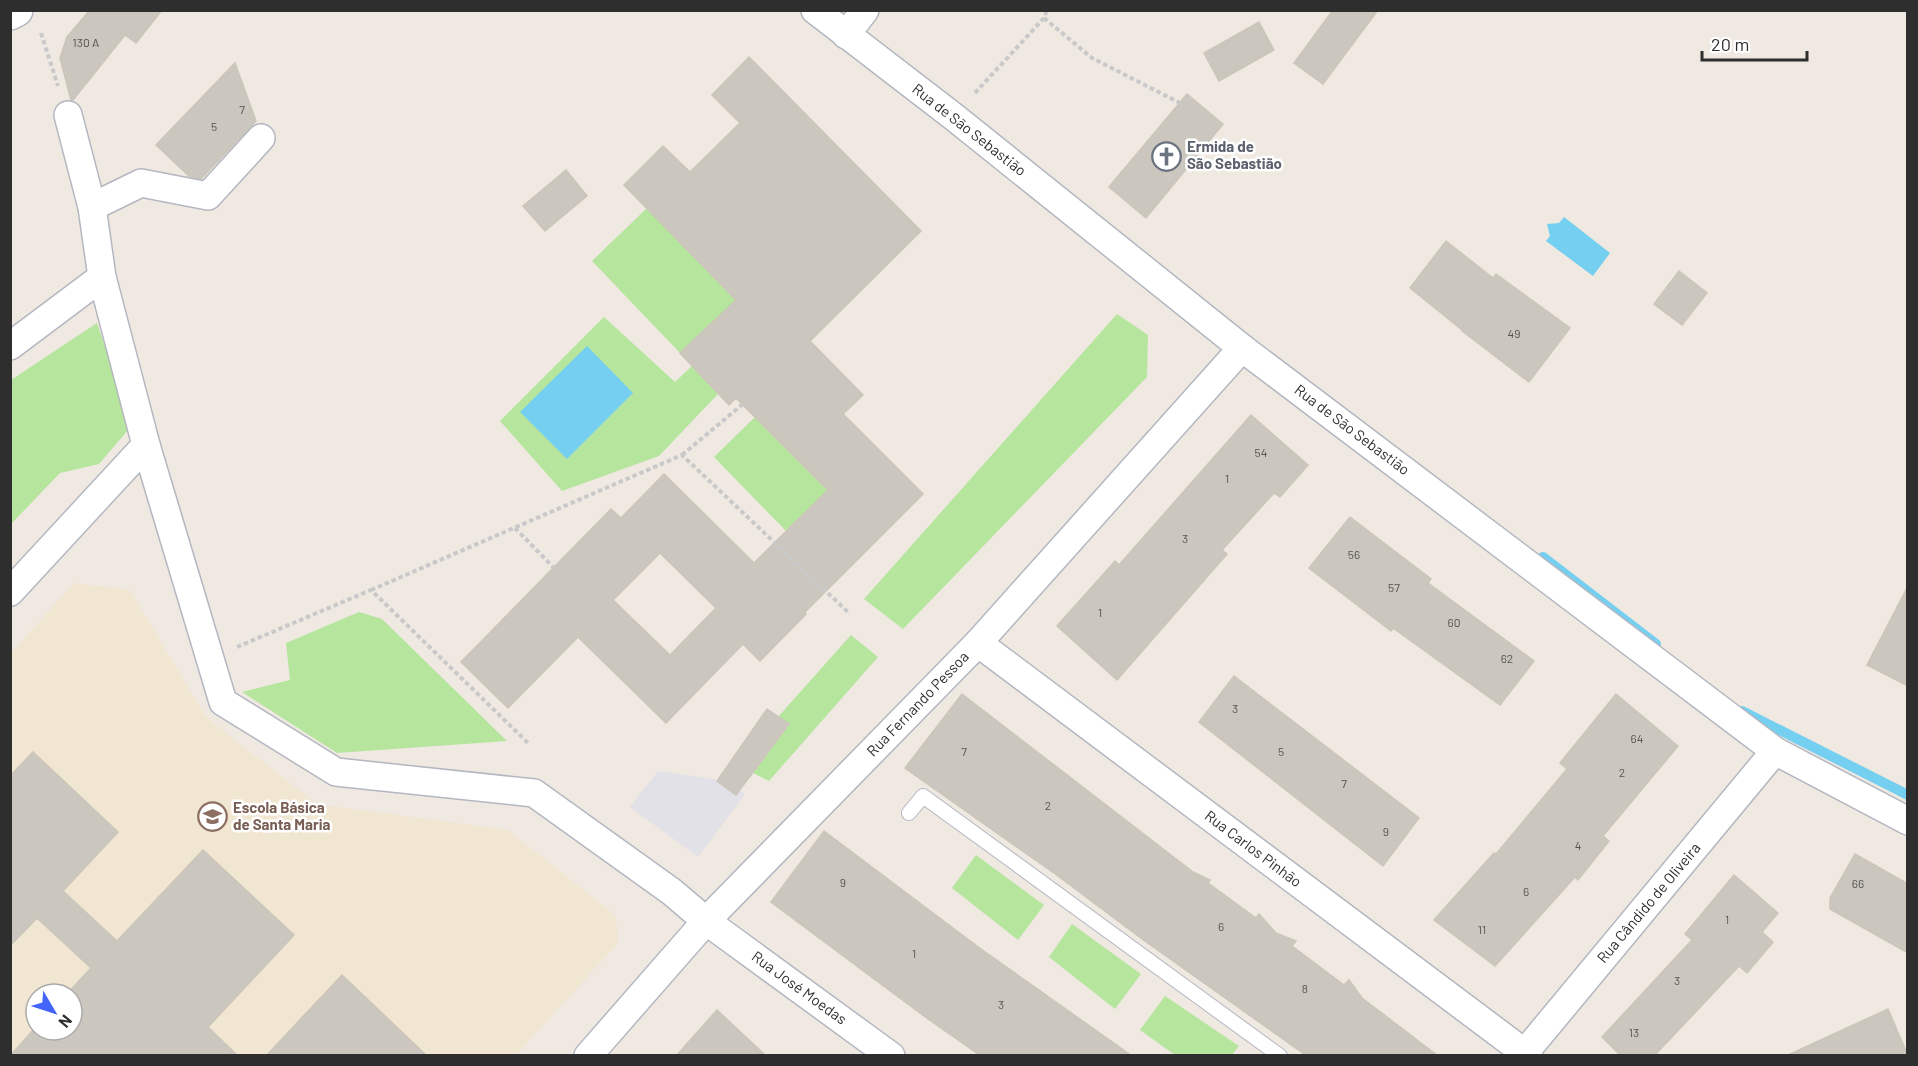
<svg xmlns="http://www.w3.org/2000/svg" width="1918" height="1066" font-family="Barlow,sans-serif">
	<rect width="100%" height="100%" fill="#efe9e1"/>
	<!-- industrial -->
	<polygon fill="#e3e1e8" points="658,771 727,781 745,794 698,857 630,807"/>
	<!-- education -->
	<path fill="#f0e6d1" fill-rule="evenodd" d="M74,583L130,590L206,717L317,804L508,830L616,916L618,943L516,1055L11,1056V653ZM36,994H72V1030H36Z"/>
	<!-- green -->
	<g fill="#b6e59e">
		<polygon points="647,208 736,300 680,353 592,261"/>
		<polygon points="1117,314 1148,335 1147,377 903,629 864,599"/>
		<polygon points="604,317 675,382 692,366 718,394 659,456 562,491 500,421"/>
		<polygon points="97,323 112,367 129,429 99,464 60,473 11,524 11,380"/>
		<polygon points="755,417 828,490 786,531 714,457"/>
		<polygon points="359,612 382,619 507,741 337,753 242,692 290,680 286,643"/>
		<polygon points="851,635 878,657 769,781 753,773 789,725 778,717"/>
		<polygon points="976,855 1044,905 1018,940 952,888"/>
		<polygon points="1072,924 1141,974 1115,1009 1049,957"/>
		<polygon points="1165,996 1239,1046 1232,1055 1175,1055 1140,1030"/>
	</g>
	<!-- water -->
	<g fill="#75cff0">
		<polygon points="1564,217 1610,253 1593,276 1546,241 1550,236 1547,224 1559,223"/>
		<polygon points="587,346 633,393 567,459 520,412"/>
	</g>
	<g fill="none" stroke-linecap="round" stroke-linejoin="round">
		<!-- stream -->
		<g stroke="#75cff0" stroke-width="10">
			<polyline points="1543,557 1656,644"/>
			<polyline points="1742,711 1908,795"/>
		</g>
	</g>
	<!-- building -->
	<g fill="#cbc7bf" stroke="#cbc5ba" stroke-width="1.5" fill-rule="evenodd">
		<polygon points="90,10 162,10 136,43 125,35 73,100 71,100 60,58 67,37"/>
		<polygon points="1333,10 1378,10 1323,84 1294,63"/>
		<polygon points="1259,22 1274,50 1219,81 1204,53"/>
		<path d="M749,57L921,231L810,341L863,395L843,414L923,494L805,612L806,614L760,661L743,644L666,723L578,637L508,708L461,662L611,509L621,518L664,474L754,563L828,490L736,398L729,405L680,353L736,300L624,185L663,146L690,172L740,123L712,95ZM660,553L716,608L670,655L613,600Z"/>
		<polygon points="235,63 256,121 201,179 189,176 156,145"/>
		<polygon points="1187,94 1223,124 1146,218 1109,187"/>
		<polygon points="566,170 587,196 545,231 523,206"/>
		<polygon points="1446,241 1493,278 1496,274 1570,328 1529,382 1462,331 1462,330 1410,288"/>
		<polygon points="1679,271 1707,293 1682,325 1654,304"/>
		<polygon points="1251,415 1308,465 1280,497 1274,493 1222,550 1227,554 1117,680 1057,626 1115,561 1119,565"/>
		<polygon points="1350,517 1431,579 1428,583 1534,661 1500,705 1393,628 1391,631 1309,568"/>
		<polygon points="1908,586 1908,686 1867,665"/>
		<polygon points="1234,676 1419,818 1383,866 1199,722"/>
		<polygon points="962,694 1193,872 1210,880 1208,883 1256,918 1259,914 1276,933 1296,941 1292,946 1344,985 1349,980 1362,998 1438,1056 1307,1056 1142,939 1058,876 905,768"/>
		<polygon points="1616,694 1678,746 1603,836 1609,841 1578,880 1575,877 1495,966 1434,920 1494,853 1496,854 1567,769 1560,763"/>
		<polygon points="767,709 789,724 736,795 717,781"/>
		<polygon points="33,752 118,832 63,891 117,941 203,850 294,935 208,1027 238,1056 10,1056 36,1027 36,1030 72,1030 72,994 67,994 91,968 37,918 10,946 10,776"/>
		<polygon points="824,831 981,949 1132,1056 981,1056 928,1019 771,902"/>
		<polygon points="1855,854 1908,884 1908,953 1830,909 1830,898"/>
		<polygon points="1734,875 1778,913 1762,932 1773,942 1747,973 1739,966 1654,1056 1621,1056 1602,1037 1692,940 1685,934"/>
		<polygon points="342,975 427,1056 266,1056"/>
		<polygon points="1888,1009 1908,1056 1786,1056"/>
		<polygon points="717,1010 766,1056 676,1056"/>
	</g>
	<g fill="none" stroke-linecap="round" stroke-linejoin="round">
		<defs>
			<polyline id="service" points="909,813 923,796 1280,1056"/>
			<g id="minor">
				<polyline points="815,10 954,117 1242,348 1775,751 1908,821"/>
				<polyline points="846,35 865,10"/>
				<polyline points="68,115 92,207 102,277 146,445 223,702 336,772 534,793 672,892 706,921 891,1056"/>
				<polyline points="92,207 141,183 208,196 261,138"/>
				<polyline points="10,346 102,277"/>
				<polyline points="10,592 146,445"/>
				<polyline points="978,643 1529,1056"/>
				<polyline points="588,1056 706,921 978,643 1242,348"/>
				<polyline points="1522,1056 1775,751"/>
			</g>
			<polyline id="secondary" points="10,13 16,10"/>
		</defs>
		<!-- service casing -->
		<use href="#service" stroke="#b4b7c1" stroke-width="16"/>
		<!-- minor casing -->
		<use href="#minor" stroke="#b4b7c1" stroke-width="30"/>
		<!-- secondary casing -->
		<use href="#secondary" stroke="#b4b7c1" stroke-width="36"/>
		<!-- path -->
		<g stroke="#c9c9c9" stroke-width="4" stroke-dasharray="4.5 3" stroke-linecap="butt">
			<polyline points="1044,18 1092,58 1180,103"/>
			<polyline points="41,33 58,86"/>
			<polyline points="975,93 1044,18 1047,10"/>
			<polyline points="682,455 743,404"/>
			<polyline points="515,528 553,567"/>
			<polyline points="371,590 682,455 850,614"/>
			<polyline points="237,647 371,590 528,743"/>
		</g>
		<!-- service -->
		<use href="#service" stroke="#fff" stroke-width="14"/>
		<!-- minor -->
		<use href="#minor" stroke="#fff" stroke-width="27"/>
		<!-- secondary -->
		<use href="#secondary" stroke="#fff" stroke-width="33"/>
	</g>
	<!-- icons -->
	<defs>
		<symbol id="church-ring" viewBox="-11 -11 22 22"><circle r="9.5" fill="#fff" stroke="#6b7280" stroke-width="1.5"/><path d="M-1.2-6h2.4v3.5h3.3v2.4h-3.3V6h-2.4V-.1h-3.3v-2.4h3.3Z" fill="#6b7280"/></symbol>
		<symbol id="school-ring" viewBox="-11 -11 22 22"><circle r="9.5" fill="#fff" stroke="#8d6e63" stroke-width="1.5"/><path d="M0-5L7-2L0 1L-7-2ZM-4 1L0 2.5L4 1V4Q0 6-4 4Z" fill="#8d6e63"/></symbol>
	</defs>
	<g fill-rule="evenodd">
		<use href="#church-ring" x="1150" y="140" width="33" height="33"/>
		<use href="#school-ring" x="196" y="800" width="33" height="33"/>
	</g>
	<g text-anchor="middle" stroke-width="5" stroke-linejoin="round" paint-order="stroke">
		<!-- number labels -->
		<g font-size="12" fill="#555452">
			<text x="86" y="47">130 A</text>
			<text x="242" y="114">7</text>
			<text x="214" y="131">5</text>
			<text x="1514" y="338">49</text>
			<text x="1261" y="457">54</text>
			<text x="1227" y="483">1</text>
			<text x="1185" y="543">3</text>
			<text x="1354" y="559">56</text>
			<text x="1394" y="592">57</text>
			<text x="1100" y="617">1</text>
			<text x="1454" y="627">60</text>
			<text x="1507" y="663">62</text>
			<text x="1235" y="713">3</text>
			<text x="1637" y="743">64</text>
			<text x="964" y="756">7</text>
			<text x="1281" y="756">5</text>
			<text x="1622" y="777">2</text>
			<text x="1344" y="788">7</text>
			<text x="1048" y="810">2</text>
			<text x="1386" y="836">9</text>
			<text x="1578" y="850">4</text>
			<text x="843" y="887">9</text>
			<text x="1858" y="888">66</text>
			<text x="1526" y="896">6</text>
			<text x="1727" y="924">1</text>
			<text x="1221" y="931">6</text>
			<text x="1482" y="934">11</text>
			<text x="914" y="958">1</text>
			<text x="1677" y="985">3</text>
			<text x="1305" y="993">8</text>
			<text x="1001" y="1009">3</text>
			<text x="1634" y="1037">13</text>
		</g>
		<!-- street labels -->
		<g font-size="15" fill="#2e2e2e" stroke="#fff">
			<text transform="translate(969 130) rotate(38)" y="5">Rua de São Sebastião</text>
			<text transform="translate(1352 430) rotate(37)" y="5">Rua de São Sebastião</text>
			<text transform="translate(918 704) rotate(-46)" y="5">Rua Fernando Pessoa</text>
			<text transform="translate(1253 849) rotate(37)" y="5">Rua Carlos Pinhão</text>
			<text transform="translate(1649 903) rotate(-50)" y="5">Rua Cândido de Oliveira</text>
			<text transform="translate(799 988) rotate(36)" y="5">Rua José Moedas</text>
		</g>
		<!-- worship labels -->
		<g font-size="15" font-weight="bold" fill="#5b616d" stroke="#fff" text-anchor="start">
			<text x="1187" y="152">Ermida de<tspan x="1187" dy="17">São Sebastião</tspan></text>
		</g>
		<!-- education labels -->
		<g font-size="15" font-weight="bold" fill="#785e54" stroke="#fff" text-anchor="start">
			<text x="233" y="813">Escola Básica<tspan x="233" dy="17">de Santa Maria</tspan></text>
		</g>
	</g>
	<!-- border -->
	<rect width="1918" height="1066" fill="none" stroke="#2e2e2e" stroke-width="24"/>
	<!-- north arrow -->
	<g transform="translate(54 1012) rotate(129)"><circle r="28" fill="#ffffff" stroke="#ababab" stroke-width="1.5"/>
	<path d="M0-4.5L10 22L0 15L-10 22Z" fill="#4264fb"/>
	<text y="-9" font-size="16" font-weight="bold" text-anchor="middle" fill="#2e2e2e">N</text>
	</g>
	<!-- scale -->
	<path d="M1702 51v9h105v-9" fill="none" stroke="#2e2e2e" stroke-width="3"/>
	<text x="1711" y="51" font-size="18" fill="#2e2e2e" stroke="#ffffff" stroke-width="4.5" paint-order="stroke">20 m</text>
</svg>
